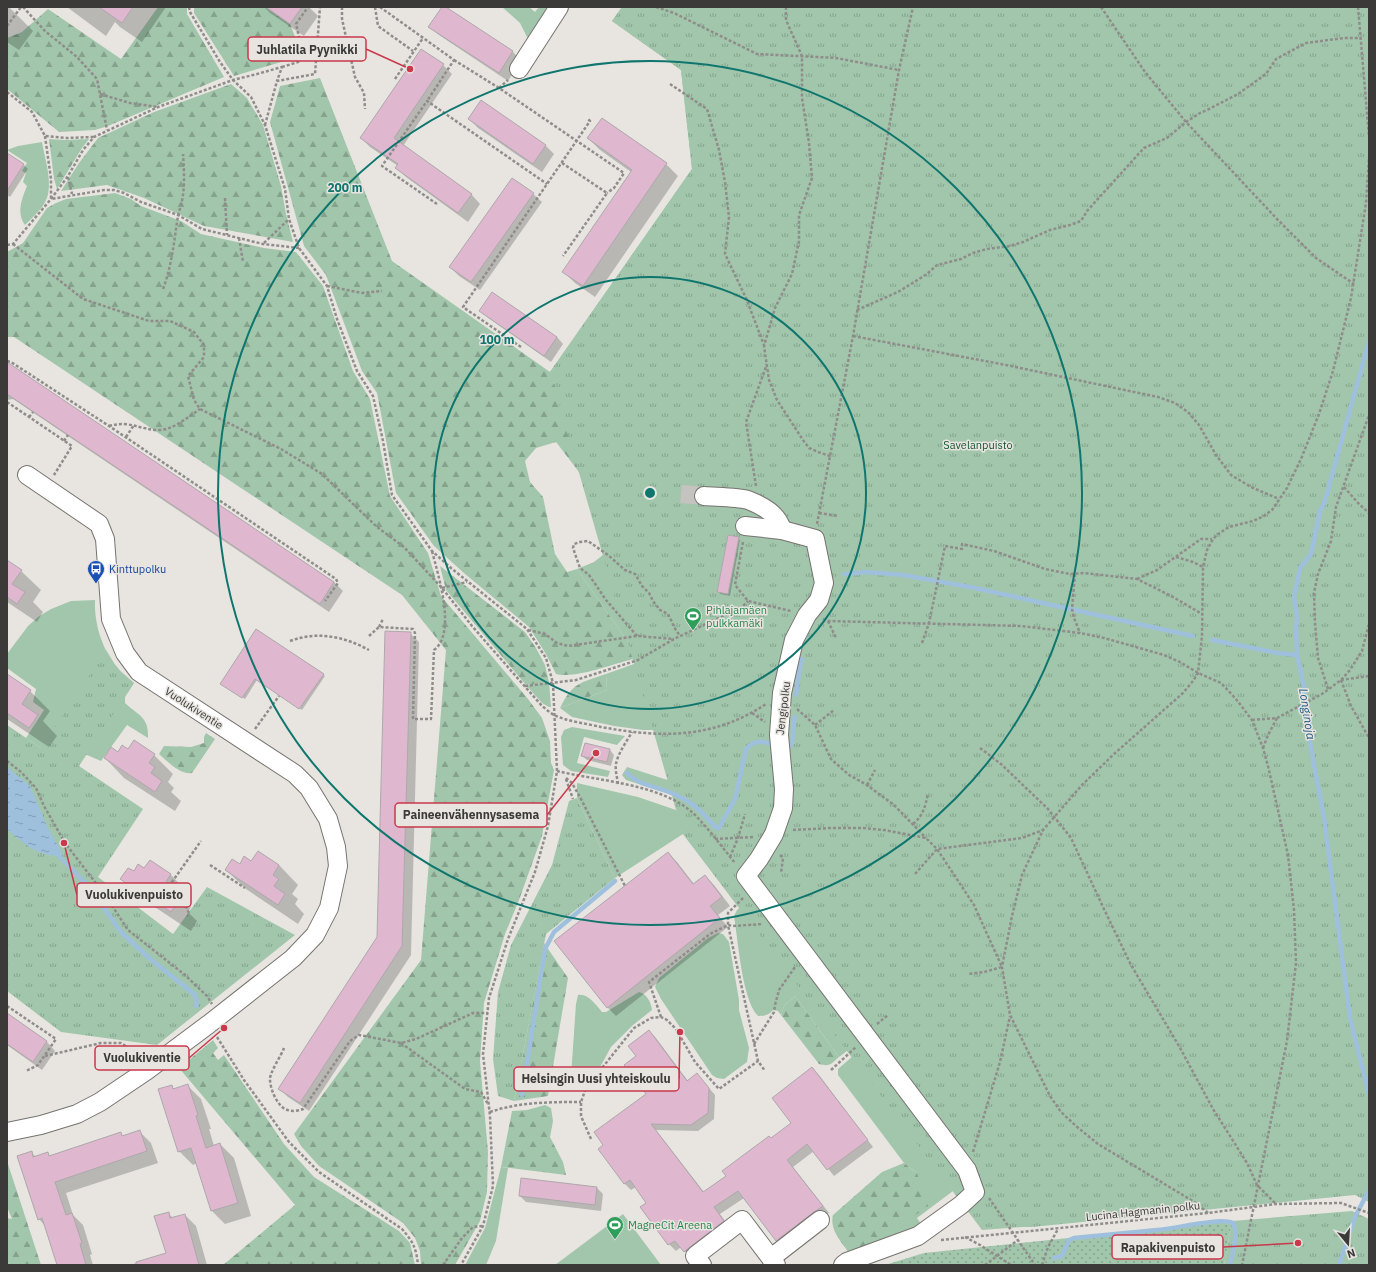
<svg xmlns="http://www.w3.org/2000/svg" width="1376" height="1272" font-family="'IBM Plex Sans',sans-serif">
	<defs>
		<pattern id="forest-firs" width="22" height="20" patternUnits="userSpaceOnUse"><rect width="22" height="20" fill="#a2c6ac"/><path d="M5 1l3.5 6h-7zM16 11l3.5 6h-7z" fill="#85a28d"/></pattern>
		<pattern id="park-tufts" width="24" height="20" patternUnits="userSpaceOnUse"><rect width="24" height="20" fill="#a2c6ac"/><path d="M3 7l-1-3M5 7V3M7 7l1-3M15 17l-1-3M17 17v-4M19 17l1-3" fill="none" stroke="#85a28d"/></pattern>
		<pattern id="garden-dots" width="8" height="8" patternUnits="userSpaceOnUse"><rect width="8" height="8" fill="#a2c6ac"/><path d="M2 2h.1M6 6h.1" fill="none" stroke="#85a28d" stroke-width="1.8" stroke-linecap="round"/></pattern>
		<pattern id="water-ripples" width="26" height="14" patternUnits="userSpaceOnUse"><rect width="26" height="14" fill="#9ec0dd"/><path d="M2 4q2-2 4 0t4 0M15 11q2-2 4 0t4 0" fill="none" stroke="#829db4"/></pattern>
	</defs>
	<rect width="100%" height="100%" fill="#e8e5e1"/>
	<!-- grass -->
	<g fill="#a2c6ac">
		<polygon points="502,7 529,7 535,12 539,7 549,8 528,39 520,23"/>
		<path d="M42,142C45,160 55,188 44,204C39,212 31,219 25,225C16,213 22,198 27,186L23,182L26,173L22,171L27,163L7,150L18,146Z"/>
		<polygon points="608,551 633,659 628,642 577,569 594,562"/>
		<path d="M95,600C94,623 102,650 118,668C122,674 129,679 134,683L125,697V703C139,716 149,717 148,738L127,725L101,761L87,755L41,748L26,738L44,710L33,702L36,689L7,668V654L28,626L38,617L51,609L71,601Z"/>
		<polygon points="645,660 676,730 643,730 614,726 572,717 560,708 607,690 606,674"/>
		<polygon points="549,682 551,707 549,707 542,703 526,685"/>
		<polygon points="572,727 625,736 617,745 584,737 577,763 610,771 608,777 571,771 563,765 561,737 564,730"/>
		<polygon points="627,767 727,799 681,800 670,794 626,780 622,775"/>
		<polygon points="577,783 638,797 676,810 736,903 683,834 615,878 577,798"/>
		<path d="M747,902L852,1047L839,1057L795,996L784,1006L781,1015L778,1011L773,1010C769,1015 765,1016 758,1016C742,1000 738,940 734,916L737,910Z"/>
		<polygon points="718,933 723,934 729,942 739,1000 739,1010 749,1048 747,1062 724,1079 717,1078 712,1075 661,999 655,987 659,978 708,938"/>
		<path d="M639,992C647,994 651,1002 652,1010L633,1025L611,1047L599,1069L586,1082L574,1089L571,1076L576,1004L578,995C588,993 596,1005 602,1012H606Z"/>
		<polygon points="853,1056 953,1191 917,1218 923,1227 873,1246 917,1173 904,1163 838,1075 838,1069"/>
		<polygon points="501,1167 508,1168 496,1241 486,1265 465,1265 485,1228"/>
		<polygon points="623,1214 661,1265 555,1265"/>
	</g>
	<!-- forest -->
	<g fill="url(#forest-firs)">
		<polygon points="158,7 187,7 187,14 224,77 108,126 95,130 59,132 7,89 7,38 22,32 48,9 121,59"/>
		<polygon points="194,7 265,7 290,24 299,47 297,55 288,60 234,76 194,13"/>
		<path d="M622,7H817L579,472L556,442L536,448L525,461L530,482L543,497L555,554L567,572L577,569L628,642L633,659C613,664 575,679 556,674L546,654L529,627L465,574L434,546L396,493L377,393L362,371L326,275L304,246L270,122L280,86L320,78L392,261L550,372L692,169L681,70L612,21Z"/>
		<polygon points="231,84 247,98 263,125 281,186 286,214 293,242 204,226 144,198 107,185 61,191 79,163 98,138 154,112"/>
		<polygon points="49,139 65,140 89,139 82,148 57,189 54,179"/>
		<polygon points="115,193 131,199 141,206 181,221 201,234 264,248 296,252 323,286 353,371 370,399 390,496 428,553 441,596 528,699 542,718 550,741 551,763 554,770 542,836 519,900 505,934 484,1003 480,1061 488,1152 487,1192 480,1221 455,1265 421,1265 420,1251 415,1238 403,1223 319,1166 301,1146 294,1134 421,960 446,650 402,595 14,337 7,337 7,252 23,243 47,208 56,203 66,199"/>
		<polygon points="440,566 525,632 536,648 545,665 549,682 526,685 446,590"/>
		<path d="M606,674L607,690L560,708C573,682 580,683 606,674Z"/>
		<path d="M206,733L215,739L192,773C180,775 167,761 159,754L164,746L191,747L204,743V737Z"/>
		<polygon points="544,943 568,978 548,1096 514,1101"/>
		<path d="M795,996L839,1057C831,1064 830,1067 819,1064L781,1015L784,1006Z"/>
		<polygon points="213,1040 218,1048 213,1053 218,1060 224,1055 284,1144 314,1177 399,1231 410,1243 415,1265 223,1265 295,1205 179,1068"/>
		<polygon points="545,1105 551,1108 553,1121 550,1137 563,1162 566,1175 501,1167 512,1111 527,1110"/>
		<polygon points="7,1161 41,1265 7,1265 7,1218 12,1219 7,1207"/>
		<path d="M904,1163L917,1173L928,1206L873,1246L851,1256C843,1243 829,1231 833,1215L882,1172Z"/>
	</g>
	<!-- park -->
	<g fill="url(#park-tufts)">
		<polygon points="622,7 1369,7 1369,1202 1355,1195 1032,1227 1023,1227 982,1230 683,834 550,372 692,169 681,70 612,21"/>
		<polygon points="106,650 117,668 134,683 79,766 143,809 98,877 173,934 207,887 295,935 157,1045 61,1032 7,991 7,725 41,748"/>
		<polygon points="577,798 615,878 546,934 514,1101 498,1096 493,1059 498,992 511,945 552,865 569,801"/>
		<polygon points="1352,1211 1369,1219 1369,1265 1224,1265 1232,1221"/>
	</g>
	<!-- garden -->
	<polygon fill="url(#garden-dots)" points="1232,1221 1224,1265 885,1265 924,1253"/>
	<!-- water -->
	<path fill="url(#water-ripples)" d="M7,767L30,786L47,826L63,855C41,859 22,843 7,829Z"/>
	<!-- shadow -->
	<g fill="#0003">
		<polygon points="7,7 9,7 33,31 19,50 7,42"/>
		<polygon points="67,7 166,7 142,42 120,27 115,22 106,36"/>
		<polygon points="264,7 309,7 318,16 304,36 270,13"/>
		<polygon points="443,7 445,7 513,52 521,61 508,81 439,35 430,27"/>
		<polygon points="443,65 452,74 403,146 472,195 480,204 468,222 406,177 397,168 398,166 370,147 361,138"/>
		<polygon points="469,119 545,145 554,154 542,172 478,128"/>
		<polygon points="588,138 666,164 678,176 595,297 575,283 564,272 631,172 600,150"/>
		<polygon points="7,154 24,165 28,169 10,197 7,195"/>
		<polygon points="533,194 542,202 480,290 459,276 450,267"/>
		<polygon points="480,311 557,337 563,344 551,362 487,317"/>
		<polygon points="7,368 334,582 343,591 329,612 13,399 7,400"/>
		<polygon points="738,538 740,540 730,596 720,594 719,592"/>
		<polygon points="7,561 21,571 41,590 33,602 43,612 37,622 7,602"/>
		<polygon points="256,630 325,676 302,710 257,680 245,699 223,685"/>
		<polygon points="410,633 419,642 411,955 309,1111 288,1097 279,1088 378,938"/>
		<polygon points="9,677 30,691 50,711 43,721 57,736 49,747 7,719 7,680"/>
		<polygon points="128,750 154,755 173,774 168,782 174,788 171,792 181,801 175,811 124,778 105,758"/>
		<polygon points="610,750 614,755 611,766 587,760 582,756"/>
		<polygon points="668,853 677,862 694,884 705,876 714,885 730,906 718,915 728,927 616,1016 607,1007"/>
		<polygon points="150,861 171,875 190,895 186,901 191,907 188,912 197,921 191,931 141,898 122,879 134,872 144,870"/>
		<polygon points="240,865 279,865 298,885 292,894 298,899 295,904 304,914 298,924 246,889 226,870"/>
		<polygon points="7,1014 47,1042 55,1051 42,1070 7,1045"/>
		<polygon points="649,1031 656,1038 688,1081 697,1074 715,1095 714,1119 698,1131 656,1130 704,1192 727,1176 793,1123 812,1069 819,1075 873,1147 834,1176 814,1151 793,1167 829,1213 820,1218 783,1247 777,1240 744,1198 720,1214 730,1228 691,1258 681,1247 676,1251 669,1244 648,1204 636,1187 631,1190 625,1184 599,1149 648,1094 637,1057"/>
		<polygon points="171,1086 175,1090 188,1086 201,1099 211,1129 209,1129 214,1146 220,1144 234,1158 251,1216 225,1224 212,1211 197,1163 193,1165 179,1151"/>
		<polygon points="140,1132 151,1143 158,1163 66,1193 73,1215 83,1225 92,1254 90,1255 93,1265 58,1265 45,1226 39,1219 31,1152 36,1157 47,1153 51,1157 120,1134 124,1137"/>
		<polygon points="597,1188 603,1194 601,1211 526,1202 520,1196"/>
		<polygon points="168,1213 173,1218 185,1215 196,1226 207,1265 130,1265 167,1254"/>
	</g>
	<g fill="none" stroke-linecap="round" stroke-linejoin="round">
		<!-- stream -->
		<g stroke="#9ec0dd" stroke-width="4.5">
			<polyline points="1369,341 1325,501 1320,511 1311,554 1300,568 1294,597 1297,617 1296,631 1297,655 1304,687 1309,738 1324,818 1350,1018 1369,1095"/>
			<polyline points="844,574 867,572 903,575 970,587 1193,636"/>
			<polyline points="1212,640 1278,653 1297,655"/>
			<polyline points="796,695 799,672 802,659"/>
			<path d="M786,747L789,748C796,740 791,726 795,717"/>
			<path d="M627,773C640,787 662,787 678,796C694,803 705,815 716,828H719L735,799L746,749C754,741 760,740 771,744L773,743"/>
			<polyline points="59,856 88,886 121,932 149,958 194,994 197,1001 196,1006"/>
			<polyline points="522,1095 545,949 554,932 615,881"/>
			<path d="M1054,1258L1062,1256L1069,1240L1074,1238C1102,1235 1129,1233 1157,1230C1175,1229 1219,1217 1233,1223C1239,1233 1232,1254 1230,1265"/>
			<polyline points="1339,1265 1355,1217 1369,1190"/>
		</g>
	</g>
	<!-- building -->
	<g fill="#dfb7cf" stroke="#ada8ab">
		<polygon points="99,7 133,7 122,23"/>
		<polygon points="266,7 302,7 290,24"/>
		<polygon points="442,7 446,7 513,51 499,73 428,27"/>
		<polygon points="421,49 444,64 394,138 472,194 458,213 395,168 398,164 360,138"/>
		<polygon points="481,100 546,145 533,164 468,119"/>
		<polygon points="602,118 667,163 583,286 562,272 632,170 587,138"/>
		<polygon points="7,153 24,164 7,191"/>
		<polygon points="512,178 534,193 471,282 449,267"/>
		<polygon points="492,292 557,337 544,356 479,311"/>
		<polygon points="7,362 334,582 320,604 7,394"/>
		<polygon points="728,535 739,537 728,594 717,592"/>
		<polygon points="7,560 22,570 12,584 25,592 17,604 7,597"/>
		<polygon points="256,629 324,674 299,709 255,679 242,698 220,684"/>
		<polygon points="385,631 411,632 402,946 300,1103 278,1089 377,937"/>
		<polygon points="7,674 31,690 22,704 38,715 29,728 7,713"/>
		<polygon points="134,740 155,754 149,763 155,767 151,773 162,781 155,792 104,758 111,747 118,752 122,745 128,749"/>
		<polygon points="585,743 610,749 607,762 581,756"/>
		<polygon points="258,851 279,865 273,875 279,879 274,886 285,894 278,905 225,870 232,859 240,864 244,856 251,861"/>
		<polygon points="668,852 693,884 705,875 722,897 710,906 720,918 607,1008 554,941"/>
		<polygon points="150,860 171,874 166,882 172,886 168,894 178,901 171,912 120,879 128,868 134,871 138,864 144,868"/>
		<polygon points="7,1013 47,1041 33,1062 7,1044"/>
		<polygon points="649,1030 687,1081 697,1073 709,1088 708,1113 691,1125 651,1124 703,1192 726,1176 722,1171 769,1136 771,1138 791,1123 772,1098 812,1067 868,1140 827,1170 807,1144 787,1160 823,1206 814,1212 776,1241 738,1191 714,1207 724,1221 686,1250 684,1252 675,1241 668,1245 640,1207 646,1203 630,1180 624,1184 598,1149 603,1145 594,1132 646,1094 624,1065 636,1056 628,1046"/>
		<polygon points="188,1084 198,1115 196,1116 206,1148 220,1143 238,1203 211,1211 191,1148 178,1152 158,1089 172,1085 173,1089"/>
		<polygon points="140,1130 147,1151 55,1182 66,1215 72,1213 82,1243 80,1244 86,1265 57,1265 42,1218 38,1220 17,1156 32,1151 33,1157 48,1152 49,1156 121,1132 122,1136"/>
		<polygon points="521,1178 597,1187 595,1205 519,1196"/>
		<polygon points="169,1212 170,1218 185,1214 199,1265 136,1265 136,1262 166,1253 154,1216"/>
	</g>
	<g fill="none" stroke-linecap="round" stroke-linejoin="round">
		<!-- minor-tunnel -->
		<polyline stroke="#c5c3bf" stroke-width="18" stroke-dasharray="18 9" stroke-linecap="butt" points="681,494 704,496"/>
		<defs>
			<g id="minor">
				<polyline points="519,69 559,7"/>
				<path d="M704,496C716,497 738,497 748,500C763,506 778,514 782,530"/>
				<polyline points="745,526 782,530 815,539 824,583 819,600 807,615 794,640 782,693 779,735 784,789 783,808 774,834 759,859 746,876 967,1170 975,1192 961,1205 918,1236 847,1262 843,1265"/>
				<polyline points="7,1132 41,1125 77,1114 100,1102 146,1071 209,1024 293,958 315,935 329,908 338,866 336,847 328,819 309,788 295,774 139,672 125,653 111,619 105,539 99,524 27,475"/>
				<polyline points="771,1258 820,1220"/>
				<polyline points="702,1265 695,1256 742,1220 776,1265"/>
			</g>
		</defs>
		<!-- minor casing -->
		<use href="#minor" stroke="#76736f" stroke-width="20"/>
		<!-- path -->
		<g stroke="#8f8d8a" stroke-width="2.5" stroke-dasharray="3 2" stroke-linecap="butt">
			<polyline points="23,7 45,31 77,57 97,79 107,130"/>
			<polyline points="189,7 190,12 220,62 233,80 251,97 265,125 285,189 289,219 299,248 327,286 337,319 357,371 373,396 383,441 392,495 432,551 451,568 527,629 546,658 553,683 557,771 548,826 535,872 508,939 489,998 483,1054 490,1116 493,1186 483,1226 461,1265"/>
			<polyline points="342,7 342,19 355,77 364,93 365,109"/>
			<polyline points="375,7 378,26 413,51"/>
			<polyline points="380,7 454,60 427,101"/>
			<polyline points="656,7 674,13 757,54 836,58 899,70"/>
			<polyline points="786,7 786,20 802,56 802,98 809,143 812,178 799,215 799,241 792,274 775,308 764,346 769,380 777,400 803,440 809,448 818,452 830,456"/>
			<polyline points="1101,7 1145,72 1186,122 1277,219 1316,258 1354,284"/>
			<polyline points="1358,7 1369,137"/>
			<polyline points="7,26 21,7"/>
			<polyline points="454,60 499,88 624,173 614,188 607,193"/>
			<polyline points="282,67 298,62 304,58 306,53 299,37 296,24 308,7"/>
			<polyline points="395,79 423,38"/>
			<polyline points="670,84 707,109 719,150 725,182 729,217 725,254 746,298 764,345"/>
			<polyline points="499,88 508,80"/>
			<polyline points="7,92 32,112 45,136 65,138 94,137"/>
			<polyline points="100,94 130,103 158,107"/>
			<polyline points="265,125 277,81 315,74 320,7"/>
			<polyline points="45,136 51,179 51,199 104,190 114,190 124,193 141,202 178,215 202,229 263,244 299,248"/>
			<polyline points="562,163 607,193 563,256"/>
			<polyline points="68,177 72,194"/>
			<polyline points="225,198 227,235"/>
			<polyline points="437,204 382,166 427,101 547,184"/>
			<polyline points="239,238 243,262"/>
			<polyline points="264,243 289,219"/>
			<path d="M13,244L83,299L149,321H170L194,332L204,345V357L188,376L194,400L200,409L281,449L322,474L377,527L404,547L442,588L472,626L542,706C546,709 550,713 554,715C566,721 588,724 601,727C661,738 713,739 766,704"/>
			<polyline points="7,245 13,244 51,199 68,176 83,150 94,137 158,107 233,80 257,74 282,67 277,81"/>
			<polyline points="327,286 362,293 382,291"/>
			<path d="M163,289C172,265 174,241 178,216C179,211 181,206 182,201C185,186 184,169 183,154"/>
			<polyline points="857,310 898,292 927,274 937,265 961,259 973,253 987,249 1010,246 1023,242 1050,230 1070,225 1081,221 1087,211 1144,148 1167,138 1186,122 1200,113 1207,110 1238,94 1266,74 1276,59 1306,43 1344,38 1361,38"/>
			<polyline points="853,336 1006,365 1158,397 1175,403 1188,412 1199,425 1216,455 1231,475 1251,487 1279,499"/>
			<polyline points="521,347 463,307 590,121 588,119"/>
			<polyline points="7,361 11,362 109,426 336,579 338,583 325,601"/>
			<polyline points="7,402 72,446 54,475"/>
			<polyline points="29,417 33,412"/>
			<path d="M109,426C130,420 140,430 159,430C173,430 188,417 200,409"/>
			<polyline points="126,437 134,425"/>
			<polyline points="64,441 68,435"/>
			<polyline points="756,486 746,422 767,364"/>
			<polyline points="1344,487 1358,503 1369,513"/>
			<polyline points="819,513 838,516"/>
			<polyline points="817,524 853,336 899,70 913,7"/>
			<polyline points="743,542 735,585 748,601 791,611"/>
			<polyline points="1176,557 1193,562 1203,567"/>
			<polyline points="1075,574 1072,609 1074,618 1080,633"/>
			<polyline points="1137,579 1157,570 1201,539 1212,539"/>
			<polyline points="442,588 467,582"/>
			<polyline points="823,619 828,621 1021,626 1080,633 1104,638 1164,655 1180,662 1198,673 1221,683 1236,699 1252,720 1263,748 1268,766 1288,855 1294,910 1296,963 1287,1041 1242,1265"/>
			<polyline points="828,621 836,638"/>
			<polyline points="379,627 383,619"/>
			<polyline points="528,630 545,634 557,643 568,646 637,636 674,639"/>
			<path d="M369,636L379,627L413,629L415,633L413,719H431L434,650C457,633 438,575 432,551"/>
			<polyline points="637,636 606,600 589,575 580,568 573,548 574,544 580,542 588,541 608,555 625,570 635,574 642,586 649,593 653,601 660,610 668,614 672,622 674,627 680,636"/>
			<path d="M290,641C317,631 343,636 369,650"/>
			<polyline points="922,643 929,623 945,546 962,549 962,544 994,551 1045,569 1070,574 1084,573 1137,579 1173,597 1202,614"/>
			<polyline points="1341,680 1351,706 1369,738"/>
			<polyline points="1341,680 1369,676"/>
			<polyline points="525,686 576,680 638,660 674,639 742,607 748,601"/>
			<polyline points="1328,689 1318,658 1315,623 1314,593 1318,574 1331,541 1336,507 1369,415"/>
			<polyline points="797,709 815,725 831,759 849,775 867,785 894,805 926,838"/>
			<polyline points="752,713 765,722"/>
			<polyline points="1252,720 1277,718 1322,694 1341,680 1350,670 1362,651 1369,624"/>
			<polyline points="815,725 834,710"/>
			<polyline points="255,729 279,696"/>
			<polyline points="980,748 1001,764 1048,809 1071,838 1103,907 1131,965 1179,1046 1213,1109 1247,1163 1257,1185 1276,1204"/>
			<polyline points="1263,748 1268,735 1277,718"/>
			<polyline points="7,761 21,772 36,788 44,806 65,843 105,895 128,930 185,975 207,996 212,1004"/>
			<path d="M557,771C598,781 663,784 694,814C709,829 722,847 735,863"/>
			<polyline points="566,778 572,783 581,799 625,886"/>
			<polyline points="566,779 573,799"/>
			<path d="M618,784C617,777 615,770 616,764C618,753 627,741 632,732"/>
			<polyline points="867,785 875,770"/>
			<path d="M913,824C923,816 925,807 928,794"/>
			<polyline points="793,830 830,828 862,828 884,830 926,838 937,849 974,905 1002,967 984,972 968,974"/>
			<polyline points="715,839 754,837"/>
			<polyline points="780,855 783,858 781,873"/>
			<polyline points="730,857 738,838 745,814"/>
			<polyline points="210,865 245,888"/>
			<polyline points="915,874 937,849 1022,838 1043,830"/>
			<polyline points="743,898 728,913 728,925 758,1061 765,1071"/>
			<polyline points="189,913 186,906 172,882 201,841"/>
			<polyline points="7,1006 56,1039 38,1065 26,1071"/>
			<polyline points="661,1017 649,982 710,934 728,925 733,926 763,924"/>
			<polyline points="877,1024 888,1015"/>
			<path d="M217,1037L244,1080L289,1142L319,1172L402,1229C414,1243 416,1248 418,1265"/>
			<polyline points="401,1043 465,1089 481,1092 488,1104"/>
			<polyline points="754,1044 774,1012 775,1005 779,990 795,967"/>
			<path d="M284,1048C281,1056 270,1072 270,1079C270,1089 277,1105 285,1109C291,1112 298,1111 303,1109L350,1041L359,1035L401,1043L416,1039L473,1013H488"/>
			<polyline points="45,1056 101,1043 121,1043 141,1056"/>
			<polyline points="831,1070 856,1047"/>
			<path d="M490,1112C519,1102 550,1102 581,1102"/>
			<polyline points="591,1139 581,1116 581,1102 586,1088 634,1028 651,1018 661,1017 667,1020 676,1029 695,1062 719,1089 758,1061"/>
			<polyline points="973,1152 1000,1062 1010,1016"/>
			<polyline points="989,1198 1035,1265"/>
			<polyline points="1208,1213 1196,1203 1098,1144 1076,1126 1061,1112 1050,1096 1010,1015 1002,967 1012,916 1022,875 1043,830 1082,785 1114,754 1183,693 1193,681 1198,673 1202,636 1203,567 1207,550 1213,539 1218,534 1229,527 1253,521 1264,516 1272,510 1287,488 1301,459 1319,414 1333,371 1351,298 1366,203 1369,157"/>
			<polyline points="965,1237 980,1245 1011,1265"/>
			<polyline points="941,1240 1208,1213 1276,1204 1341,1203 1369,1213"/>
			<polyline points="443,1265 462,1238 473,1227 483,1226"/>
			<polyline points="985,1265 1018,1240"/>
			<polyline points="1042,1265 1048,1247 1058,1229"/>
		</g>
		<!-- minor -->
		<use href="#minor" stroke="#fff" stroke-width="18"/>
	</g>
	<!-- distance rings -->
	<g fill="none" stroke="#0f766e" stroke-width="2">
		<circle cx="650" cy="493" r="216"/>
		<circle cx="650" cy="493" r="432"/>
	</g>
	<!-- icons -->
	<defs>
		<symbol id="bus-pin" viewBox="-11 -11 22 30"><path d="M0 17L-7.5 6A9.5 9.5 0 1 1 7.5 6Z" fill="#1a4fb4" stroke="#e8e5e1"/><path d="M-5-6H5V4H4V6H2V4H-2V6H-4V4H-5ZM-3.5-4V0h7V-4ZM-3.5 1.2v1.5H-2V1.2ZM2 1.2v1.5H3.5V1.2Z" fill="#fff"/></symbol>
		<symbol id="stadium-pin" viewBox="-11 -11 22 30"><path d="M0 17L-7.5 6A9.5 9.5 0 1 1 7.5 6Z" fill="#2e9e5b" stroke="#e8e5e1"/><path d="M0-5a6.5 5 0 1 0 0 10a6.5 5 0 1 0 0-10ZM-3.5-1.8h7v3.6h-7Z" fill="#fff"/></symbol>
	</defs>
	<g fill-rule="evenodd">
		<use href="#bus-pin" x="86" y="559" width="20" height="27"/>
		<use href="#stadium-pin" x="683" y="606" width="20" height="27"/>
		<use href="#stadium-pin" x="605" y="1215" width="20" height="27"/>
	</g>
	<g text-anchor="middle" stroke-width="3" stroke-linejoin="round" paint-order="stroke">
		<!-- park labels -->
		<g font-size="11" fill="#16532f" stroke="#e8e5e1">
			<text x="978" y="449">Savelanpuisto</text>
		</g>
		<!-- transit labels -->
		<g font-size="11" fill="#164399" stroke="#e8e5e1" text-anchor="start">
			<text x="109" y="573">Kinttupolku</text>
		</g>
		<!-- leisure labels -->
		<g font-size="11" fill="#27864d" stroke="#e8e5e1" text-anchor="start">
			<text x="706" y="614">Pihlajamäen<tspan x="706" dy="13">pulkkamäki</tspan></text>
			<text x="628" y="1229">MagneCit Areena</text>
		</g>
		<!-- street labels -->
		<g font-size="11" fill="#3b3a38" stroke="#e8e5e1">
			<text transform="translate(194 708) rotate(33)" y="4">Vuolukiventie</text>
			<text transform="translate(783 708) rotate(-83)" y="4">Jengipolku</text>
			<text transform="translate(1143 1211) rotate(-6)" y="4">Lucina Hagmanin polku</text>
		</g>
		<!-- water labels -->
		<g font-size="12" font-style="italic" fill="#245980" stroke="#e8e5e1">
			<text transform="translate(1307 714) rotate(81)" y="4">Longinoja</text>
		</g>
	</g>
	<circle cx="650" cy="493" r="6" fill="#0f766e" stroke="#e8e5e1" stroke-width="2"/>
	<g font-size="12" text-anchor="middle" font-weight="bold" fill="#0f766e" stroke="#e8e5e1" stroke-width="3" stroke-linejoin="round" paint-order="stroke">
		<text x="345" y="192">200 m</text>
		<text x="497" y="344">100 m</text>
	</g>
	<!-- callouts -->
	<path fill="none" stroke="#c9394b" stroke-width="1.5" d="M410 69L366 49M596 753L547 815M64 843L77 895M224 1028L189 1058M680 1032L679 1079M1298 1243L1223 1247"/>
	<g fill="#c9394b" stroke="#e8e5e1" stroke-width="1.5">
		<circle cx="410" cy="69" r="4"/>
		<circle cx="596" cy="753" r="4"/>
		<circle cx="64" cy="843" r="4"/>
		<circle cx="224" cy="1028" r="4"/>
		<circle cx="680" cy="1032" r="4"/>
		<circle cx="1298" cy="1243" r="4"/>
	</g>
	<g fill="#e8e5e1" stroke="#c9394b" stroke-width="1.5">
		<rect x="248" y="37" width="118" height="24" rx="4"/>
		<rect x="395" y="803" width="152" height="24" rx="4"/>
		<rect x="77" y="883" width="114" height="24" rx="4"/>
		<rect x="95" y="1046" width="94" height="24" rx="4"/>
		<rect x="514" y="1067" width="165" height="24" rx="4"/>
		<rect x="1112" y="1235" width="111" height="24" rx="4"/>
	</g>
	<g font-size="12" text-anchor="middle" font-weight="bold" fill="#3b3a38">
		<text x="307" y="54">Juhlatila Pyynikki</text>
		<text x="471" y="819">Paineenvähennysasema</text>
		<text x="134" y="899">Vuolukivenpuisto</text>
		<text x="142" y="1062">Vuolukiventie</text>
		<text x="596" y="1083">Helsingin Uusi yhteiskoulu</text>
		<text x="1168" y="1252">Rapakivenpuisto</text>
	</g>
	<!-- border -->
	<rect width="1376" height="1272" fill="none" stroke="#3b3a38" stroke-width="16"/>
	<!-- north arrow -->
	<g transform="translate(1348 1244) rotate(162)" stroke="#e8e5e1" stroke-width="3" paint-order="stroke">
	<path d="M0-3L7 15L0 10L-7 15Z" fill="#3b3a38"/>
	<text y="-6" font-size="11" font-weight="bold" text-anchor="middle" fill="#3b3a38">N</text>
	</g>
</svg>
